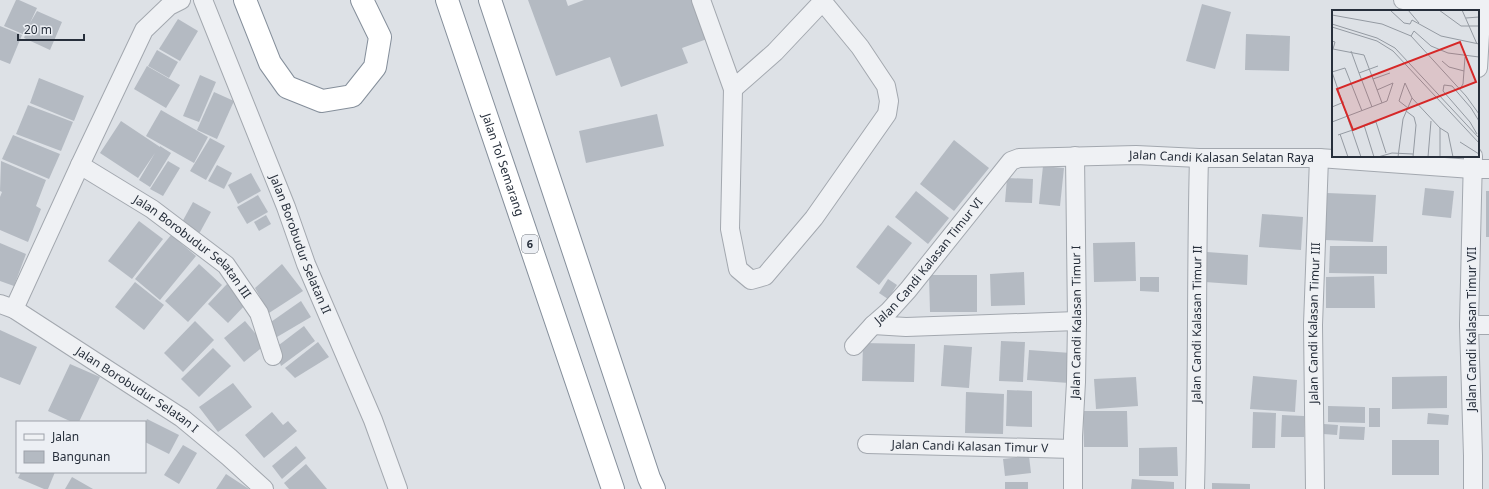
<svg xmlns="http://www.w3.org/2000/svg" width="1489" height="489" font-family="'Noto Sans',sans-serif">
	<rect width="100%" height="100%" fill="#dde1e6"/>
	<!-- building -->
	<g fill="#b4bac2">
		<polygon points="16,0 19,0 37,8 30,23 37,11 62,22 50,50 24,38 25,35 4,26"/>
		<polygon points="528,0 566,0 568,6 584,0 692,0 707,39 682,48 688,63 621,87 610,57 556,76"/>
		<polygon points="1202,4 1231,12 1215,69 1186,61"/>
		<polygon points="178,19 198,31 180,61 159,49"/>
		<polygon points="0,26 22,35 10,64 0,60"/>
		<polygon points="1246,34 1290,36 1289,71 1245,70"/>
		<polygon points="157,50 178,62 169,78 148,66"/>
		<polygon points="147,66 180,85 166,108 134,89"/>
		<polygon points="200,75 216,82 199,122 183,116"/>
		<polygon points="39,78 84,96 74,121 30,103"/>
		<polygon points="214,92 234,101 217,139 197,130"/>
		<polygon points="28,105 73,122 61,151 16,134"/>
		<polygon points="161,110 208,137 194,163 146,136"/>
		<polygon points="657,114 664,146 586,163 579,131"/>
		<polygon points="121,121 160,147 160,146 171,153 150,187 139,180 155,153 138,178 100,153"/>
		<polygon points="13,135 60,154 49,179 2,159"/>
		<polygon points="210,138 225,146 206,180 190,171"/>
		<polygon points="954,140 989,168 954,211 920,184"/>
		<polygon points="1,161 46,180 36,206 41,209 28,242 0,230 0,197 2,192 0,191"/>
		<polygon points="168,161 180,168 163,196 150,189"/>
		<polygon points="217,165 232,173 224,189 208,181"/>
		<polygon points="1043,166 1064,168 1060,206 1039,204"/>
		<polygon points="251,173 261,191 238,204 228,185"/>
		<polygon points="1007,178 1033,179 1032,203 1005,202"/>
		<polygon points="1425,188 1454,191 1451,218 1422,215"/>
		<polygon points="916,191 949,218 928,244 895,217"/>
		<rect x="1486" y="191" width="3" height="46"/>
		<polygon points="1327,193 1376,195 1373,242 1325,240"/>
		<polygon points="258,195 268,212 247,224 237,207"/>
		<polygon points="193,202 211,212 199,234 181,224"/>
		<polygon points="1262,214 1303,217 1301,250 1259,247"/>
		<polygon points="266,215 271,224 259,231 254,222"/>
		<polygon points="139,221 163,239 132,279 108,261"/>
		<polygon points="888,225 912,243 879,285 856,267"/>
		<polygon points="171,235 196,256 160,300 135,279"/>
		<polygon points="1135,242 1136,281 1094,282 1093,243"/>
		<polygon points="0,243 26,254 14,286 0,281"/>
		<polygon points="1330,246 1387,246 1387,274 1329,273"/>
		<polygon points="1207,252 1248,255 1247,285 1205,282"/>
		<polygon points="199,264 222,285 188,322 165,301"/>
		<polygon points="282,264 303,291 269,313 255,288"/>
		<polygon points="1024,272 1025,305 991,306 990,274"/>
		<polygon points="929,275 977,275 977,312 930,312"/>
		<polygon points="1374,276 1375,308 1326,308 1326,277"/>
		<polygon points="1140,277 1159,277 1159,292 1140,291"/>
		<polygon points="888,279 897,285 888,299 879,293"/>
		<polygon points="135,282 164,305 144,330 115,307"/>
		<polygon points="227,284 247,303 228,323 208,304"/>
		<polygon points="301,301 311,317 277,337 268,324"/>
		<polygon points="195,321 214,340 183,372 164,353"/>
		<polygon points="245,321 265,345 244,362 224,338"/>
		<polygon points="304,326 315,341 281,366 275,348"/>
		<polygon points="0,330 37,347 20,385 0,377"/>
		<polygon points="1001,341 1025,342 1023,382 999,381"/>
		<polygon points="318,342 329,357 295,378 285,368"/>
		<polygon points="863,343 915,344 914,382 862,381"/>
		<polygon points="944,345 972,347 969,388 941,386"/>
		<polygon points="213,348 231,366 199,397 181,379"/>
		<polygon points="1029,350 1071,353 1069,383 1027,380"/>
		<polygon points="70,364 100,377 79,422 72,422 48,411"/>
		<polygon points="1253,376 1297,380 1295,412 1250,409"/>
		<polygon points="1447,376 1447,408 1392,409 1392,377"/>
		<polygon points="1136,377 1138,406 1096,409 1094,379"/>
		<polygon points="233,383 252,407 218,432 199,407"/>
		<polygon points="1007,390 1032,391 1032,427 1006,426"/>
		<polygon points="966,392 1004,394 1003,434 965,433"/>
		<polygon points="1328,406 1365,407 1365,423 1328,422"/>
		<rect x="1369" y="408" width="11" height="19"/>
		<polygon points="1083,411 1127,411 1128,447 1084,447"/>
		<polygon points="272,412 283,425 288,421 297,431 264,458 245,435"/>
		<polygon points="1253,412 1276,413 1275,448 1252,448"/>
		<polygon points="1428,413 1449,415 1448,425 1427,424"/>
		<polygon points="1282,415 1304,416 1304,437 1281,437"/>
		<polygon points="147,419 179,435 169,454 145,442 145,424"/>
		<polygon points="1324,424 1338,425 1337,435 1323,434"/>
		<polygon points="1340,426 1365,427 1364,440 1339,439"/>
		<rect x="1392" y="440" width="47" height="35"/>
		<polygon points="183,445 197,453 179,484 164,475"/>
		<polygon points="296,446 306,458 282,479 272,466"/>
		<polygon points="1177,447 1178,476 1139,476 1139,448"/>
		<polygon points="1029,456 1031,473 1005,476 1003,459"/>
		<polygon points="306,464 327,489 289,489 284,483"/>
		<polygon points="21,472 55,472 48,489 44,489 18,478"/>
		<polygon points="226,474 249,489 216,489"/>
		<polygon points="72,477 93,489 65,489"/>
		<polygon points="1132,479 1174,482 1174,489 1131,489"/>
		<rect x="1005" y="482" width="23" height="7"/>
		<polygon points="1212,483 1250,484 1250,489 1212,489"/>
	</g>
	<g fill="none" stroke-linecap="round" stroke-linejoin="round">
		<defs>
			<g id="minor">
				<path id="s1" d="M203,0L286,207L306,264L373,420L398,489"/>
				<polyline points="701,0 733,89 775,52 824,0"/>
				<polyline points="1403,0 1489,3"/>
				<polyline points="1478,68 1482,0"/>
				<polyline points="733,89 730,229 738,269 751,280 765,276 814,218 887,114 889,101 886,86 860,47 823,2"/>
				<path id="s2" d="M80,165L152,209L226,265L259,313L273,356"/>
				<path id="s3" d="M0,304L14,309L182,418L229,457L264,489"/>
				<polyline points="14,309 80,165 144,30 169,6 181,0"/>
				<path id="s4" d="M1077,321L906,327L873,325L889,311L908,290L1011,161L1019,158L1136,155L1199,158H1319L1472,169H1489"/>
				<polyline points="1469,325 1489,325"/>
				<polyline points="854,346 873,325"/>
				<path id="s5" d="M867,444L1073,449"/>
				<path id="s6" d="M1073,489V436L1076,382L1077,321L1075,156"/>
				<path id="s7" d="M1195,489C1198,379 1196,269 1199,158"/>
				<path id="s8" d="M1315,489L1313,325L1319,158"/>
				<polyline points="1473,489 1473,456 1469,325 1473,156"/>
			</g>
			<g id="motorway">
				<polyline points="245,0 270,63 287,87 322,101 352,96 375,67 380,37 362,0"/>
				<path id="s9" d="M447,0L613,489"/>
				<polyline points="490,0 649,478 654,489"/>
			</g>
		</defs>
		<!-- minor casing -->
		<use href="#minor" stroke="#a3a8af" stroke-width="20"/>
		<!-- motorway casing -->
		<use href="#motorway" stroke="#858f9b" stroke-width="24"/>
		<!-- minor -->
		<use href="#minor" stroke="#eff1f4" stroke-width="18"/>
		<!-- motorway -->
		<use href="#motorway" stroke="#fff" stroke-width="22"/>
	</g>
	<g text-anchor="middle" stroke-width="3" stroke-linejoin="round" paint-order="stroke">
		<!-- shield labels -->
		<rect fill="#eceff4" stroke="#626972" stroke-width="1" x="522" y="235" width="16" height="18" rx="3"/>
		<g font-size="11" font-weight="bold" fill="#272f3b">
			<text x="530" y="248">6</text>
		</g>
		<!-- street labels -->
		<g font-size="12" fill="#272f3b" stroke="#eceff4">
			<text dy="4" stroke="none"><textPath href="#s4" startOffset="630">Jalan Candi Kalasan Selatan Raya</textPath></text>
			<text dy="4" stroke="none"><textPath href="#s9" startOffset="174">Jalan Tol Semarang</textPath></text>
			<text dy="4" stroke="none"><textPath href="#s1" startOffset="263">Jalan Borobudur Selatan II</textPath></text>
			<text dy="4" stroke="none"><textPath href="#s2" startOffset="140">Jalan Borobudur Selatan III</textPath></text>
			<text dy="4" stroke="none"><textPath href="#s4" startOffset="289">Jalan Candi Kalasan Timur VI</textPath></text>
			<text dy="4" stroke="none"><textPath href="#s6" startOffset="167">Jalan Candi Kalasan Timur I</textPath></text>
			<text dy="4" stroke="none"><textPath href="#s8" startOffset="166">Jalan Candi Kalasan Timur III</textPath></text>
			<text dy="4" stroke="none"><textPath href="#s7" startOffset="165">Jalan Candi Kalasan Timur II</textPath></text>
			<text transform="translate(1472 329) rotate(-90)" y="4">Jalan Candi Kalasan Timur VII</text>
			<text dy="4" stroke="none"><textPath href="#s3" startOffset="162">Jalan Borobudur Selatan I</textPath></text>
			<text dy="4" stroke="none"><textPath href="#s5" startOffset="103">Jalan Candi Kalasan Timur V</textPath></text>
		</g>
	</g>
	<!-- overview -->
	<g transform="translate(1332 10)">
		<rect width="147" height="147" fill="#dde1e6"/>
		<path fill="none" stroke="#949aa2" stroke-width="1" d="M58,0L72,13L78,14L80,10L109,26L147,34M76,0L87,13M107,0L129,16H147M130,0L145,34M0,5L50,14L79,26M134,8L147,7M0,14L45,28L63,38L147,128M0,17L45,31L61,41L147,133M79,26L134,86L147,104M79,26L82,21L99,36L116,43L147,47M0,31L3,32L1,39L32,45L50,93M19,41L27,63M110,51L117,57L132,61M0,62L29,147M0,62L13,58L30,101M41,69L58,63M128,79L131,74L133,47M0,97L12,92M40,97L27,63L46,56M76,98L67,91L73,73L80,88M74,101L82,107L84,115L81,147M0,112L55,91L61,73L45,80M32,115L42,147M108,118L116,123L121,147M8,124L16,147M145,124L138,112L111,81L112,75L120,76L139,98L147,111M6,125L44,112L54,143M128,132L147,144M46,147L60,143L81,144M66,147L71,109L80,88L108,118V147M96,147L99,111"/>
		<path fill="#d62828" fill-opacity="0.15" stroke="#d62828" stroke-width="2" d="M128,32L144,72L21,120L5,79Z"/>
		<rect width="147" height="147" fill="none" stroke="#272f3b" stroke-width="2"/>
	</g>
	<!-- legend -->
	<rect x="16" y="421" width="130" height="52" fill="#eceff4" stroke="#9da2aa"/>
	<rect x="24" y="434" width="20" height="6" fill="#eff1f4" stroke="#9da2aa"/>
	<text x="52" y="441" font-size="12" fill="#272f3b">Jalan</text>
	<rect x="24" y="451" width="20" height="12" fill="#b4bac2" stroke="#9da2aa"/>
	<text x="52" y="461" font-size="12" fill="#272f3b">Bangunan</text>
	<!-- scale -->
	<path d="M18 34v6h66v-6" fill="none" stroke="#272f3b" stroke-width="2"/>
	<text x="24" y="34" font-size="12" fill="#272f3b" stroke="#eceff4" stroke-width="3" paint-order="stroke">20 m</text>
</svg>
